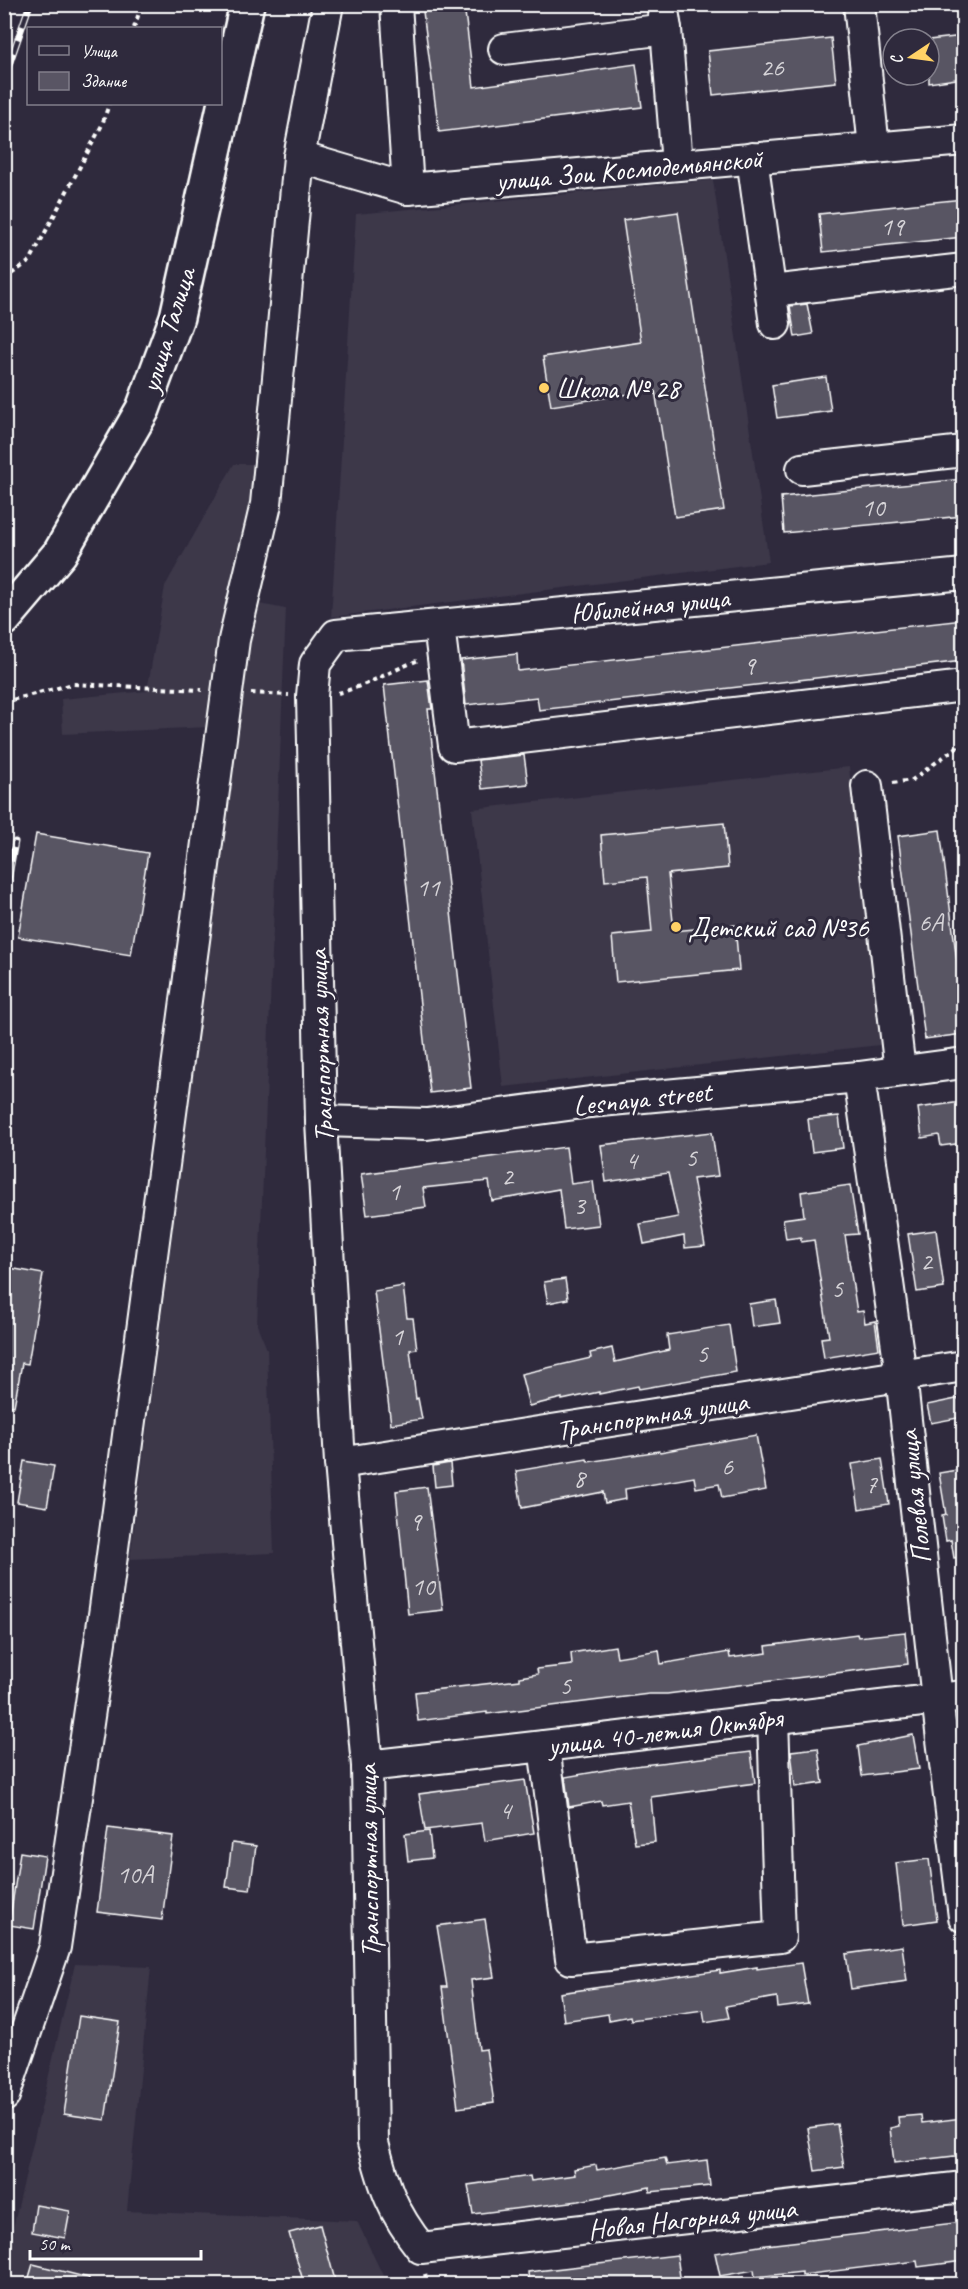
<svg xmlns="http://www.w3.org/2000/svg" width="968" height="2289" font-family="Caveat,sans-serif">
	<rect width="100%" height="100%" fill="#2f2a3d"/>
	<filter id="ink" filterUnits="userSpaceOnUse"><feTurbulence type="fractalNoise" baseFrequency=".0167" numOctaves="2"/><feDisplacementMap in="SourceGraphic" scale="12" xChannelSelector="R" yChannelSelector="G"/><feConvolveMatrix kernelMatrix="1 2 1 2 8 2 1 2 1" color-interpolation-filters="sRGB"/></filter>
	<g filter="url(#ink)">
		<!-- built -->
		<g fill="#3c3749">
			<polygon points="713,180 769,562 331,617 356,214"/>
			<polygon points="234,464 259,464 209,727 63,734 61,699 147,691 165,586"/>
			<polygon points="254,603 286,609 257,1325 267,1349 274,1553 130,1559"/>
			<polygon points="849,767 880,1045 503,1087 472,809"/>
			<polygon points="75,1964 151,1967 127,2211 357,2221 387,2284 5,2284 5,2262"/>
		</g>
		<!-- building -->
		<g fill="#595564" stroke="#fff" stroke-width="1.5">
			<polygon points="422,4 464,4 474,87 636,64 642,107 439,132"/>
			<polygon points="963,36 963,78 929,83 929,40"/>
			<polygon points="831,38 836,82 713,95 708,51"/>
			<polygon points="963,199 963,237 823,252 819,214"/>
			<polygon points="678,212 724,510 675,517 655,390 551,406 543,357 641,342 623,220"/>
			<polygon points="807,304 813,334 795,337 790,306"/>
			<polygon points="826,377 831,411 777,418 772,385"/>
			<polygon points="963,479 963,516 784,533 781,497"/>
			<polygon points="963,620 963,661 539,710 537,697 466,705 461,660 517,654 518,671"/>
			<polygon points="428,680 432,709 428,709 471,1088 430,1093 384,685"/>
			<polygon points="524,755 528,784 482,789 478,760"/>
			<polygon points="724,823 728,868 668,874 674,931 735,925 739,970 616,982 612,936 652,932 647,877 605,881 601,835"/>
			<polygon points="940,830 963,1008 963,1034 925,1039 898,836"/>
			<polygon points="36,834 148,853 131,955 18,937"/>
			<polygon points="954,1103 963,1103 963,1143 941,1146 939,1135 922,1138 918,1108"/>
			<polygon points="839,1116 843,1148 812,1152 808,1119"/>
			<polygon points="712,1132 718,1176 693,1179 705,1246 685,1248 684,1236 644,1244 640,1224 678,1217 668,1173 606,1182 601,1145"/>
			<polygon points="566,1147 571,1184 593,1181 599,1225 564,1229 559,1189 492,1201 489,1181 423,1188 426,1207 367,1215 361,1174"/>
			<polygon points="850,1185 858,1234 845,1235 857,1312 863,1311 865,1323 875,1321 879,1349 824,1358 821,1338 829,1337 814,1240 801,1242 801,1237 786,1239 783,1219 804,1216 801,1192"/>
			<polygon points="936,1230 944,1288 917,1292 908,1234"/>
			<polygon points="4,1267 43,1274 28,1364 22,1363 14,1406 4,1405"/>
			<polygon points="565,1279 568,1299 548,1303 544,1282"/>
			<polygon points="403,1286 407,1318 413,1318 417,1349 410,1350 416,1399 418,1398 422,1419 391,1424 374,1291"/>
			<polygon points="776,1300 780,1323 752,1327 749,1304"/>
			<polygon points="729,1325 736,1372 639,1389 638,1386 599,1394 599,1392 562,1400 562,1398 529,1406 521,1374 591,1358 590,1353 612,1348 615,1362 669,1350 667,1335"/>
			<polygon points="961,1398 963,1417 931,1423 927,1405"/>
			<polygon points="756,1435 766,1490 722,1498 719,1484 696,1488 694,1477 625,1489 626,1499 605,1503 603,1492 522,1508 516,1471 587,1459 588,1462 659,1451 660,1452"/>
			<polygon points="882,1459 889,1504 859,1509 852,1464"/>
			<polygon points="24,1461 54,1466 47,1507 17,1502"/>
			<polygon points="450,1463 452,1485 435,1487 433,1466"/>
			<polygon points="963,1469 963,1557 954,1558 951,1540 946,1541 942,1516 946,1515 939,1473"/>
			<polygon points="427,1487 443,1610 408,1614 396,1491"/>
			<polygon points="905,1632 908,1664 667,1694 649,1694 487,1714 487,1712 418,1721 415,1692 520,1680 520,1677 538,1674 537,1669 572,1665 571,1653 590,1650 615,1646 617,1657 659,1650 661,1664 729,1652 730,1658 767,1653 766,1646 857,1634 858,1637"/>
			<polygon points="913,1735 919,1769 862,1776 858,1746"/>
			<polygon points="818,1748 823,1783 795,1787 791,1751"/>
			<polygon points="751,1752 755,1783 651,1797 655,1842 635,1844 628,1801 602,1805 601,1801 569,1807 565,1777 618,1768"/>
			<polygon points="525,1780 534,1833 485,1841 482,1823 425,1830 419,1794"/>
			<polygon points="108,1828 173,1836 162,1920 97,1912"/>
			<polygon points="429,1831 432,1858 408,1861 405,1834"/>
			<polygon points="232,1843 256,1846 250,1890 226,1887"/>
			<polygon points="20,1852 45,1856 34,1929 9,1925"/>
			<polygon points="929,1859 937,1920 903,1925 896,1863"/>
			<polygon points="485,1919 494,1977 471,1980 479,2050 486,2049 494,2103 458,2108 442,1987 447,1987 437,1926"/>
			<polygon points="902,1946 907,1981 851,1989 846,1954"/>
			<polygon points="801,1963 808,2004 778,2008 777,1997 726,2006 729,2018 705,2022 703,2010 631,2020 630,2016 609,2020 608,2014 564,2021 560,1993 720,1970 720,1973 757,1967 757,1969"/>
			<polygon points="79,2016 120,2022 105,2120 64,2114"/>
			<polygon points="921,2115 922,2123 962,2118 963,2155 894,2163 890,2128 899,2126 898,2117"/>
			<polygon points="837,2124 844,2167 815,2171 808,2128"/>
			<polygon points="665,2158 667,2165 707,2160 710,2186 650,2192 650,2187 579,2201 473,2214 468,2185 530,2176 531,2181 575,2175 574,2169 596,2165 597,2170"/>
			<polygon points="36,2205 70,2211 65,2238 32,2232"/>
			<polygon points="963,2222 963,2261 918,2267 917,2261 802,2275 802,2272 755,2277 754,2270 720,2276 715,2253 766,2245"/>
			<polygon points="320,2225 336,2284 304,2284 289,2233"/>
			<polygon points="677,2255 681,2284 529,2284 528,2272"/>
			<polygon points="33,2264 89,2278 88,2284 27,2284"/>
		</g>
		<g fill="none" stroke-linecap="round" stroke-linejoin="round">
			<defs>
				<g id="minor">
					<polyline points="396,4 408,189"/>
					<polyline points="662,4 666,29 677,164"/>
					<polyline points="859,4 874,148"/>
					<polyline points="504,49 666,29"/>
					<polyline points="299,157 408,189 964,140"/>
					<polyline points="752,158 775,324"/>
					<polyline points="771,291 964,269"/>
					<polyline points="802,469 964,451"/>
					<path d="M964,574L336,635L315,664L312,696L321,1121L340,1463L367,1766L373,2143C384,2186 392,2212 421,2248L964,2187"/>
					<polyline points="439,626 454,746 964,686"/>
					<polyline points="867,786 900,1071"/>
					<polyline points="859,1077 901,1375 937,1699 964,1917"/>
					<polyline points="321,1121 427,1124 590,1102 859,1077 964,1063"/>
					<polyline points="340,1463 964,1366"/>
					<polyline points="544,1746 571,1959 780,1937 773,1718"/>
					<polyline points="367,1766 544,1746 964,1696"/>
					<polyline points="4,2096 55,1947 105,1608 234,640 266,504 299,157 328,4"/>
				</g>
				<polyline id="major" points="4,619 60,553 143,409 177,317 247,4"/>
			</defs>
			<!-- minor casing -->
			<use href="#minor" stroke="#fff" stroke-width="34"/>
			<!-- major casing -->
			<use href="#major" stroke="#fff" stroke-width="38"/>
			<!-- path -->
			<g stroke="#fff" stroke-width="4" stroke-dasharray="4.5 4.5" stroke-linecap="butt">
				<polyline points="134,28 142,4"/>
				<polyline points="4,279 30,261 102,125 109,104"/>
				<polyline points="251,693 289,695"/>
				<path d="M338,693C367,686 390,671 419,660"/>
				<polyline points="4,702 73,684 202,690"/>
				<polyline points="893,783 912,780 964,742"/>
				<polyline points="425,2274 427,2284"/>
			</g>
			<!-- minor -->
			<use href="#minor" stroke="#2f2a3d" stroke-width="30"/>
			<!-- major -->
			<use href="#major" stroke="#2f2a3d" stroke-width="33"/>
			<defs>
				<g id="rail">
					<polyline points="4,79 30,4"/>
					<polyline points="4,903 15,842"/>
				</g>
			</defs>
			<!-- rail casing -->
			<use href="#rail" stroke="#fff" stroke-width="7"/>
			<!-- rail -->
			<use href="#rail" stroke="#2f2a3d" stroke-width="4.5" stroke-dasharray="14" stroke-linecap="butt"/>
		</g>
	</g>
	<!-- markers -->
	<g fill="#ffd166" stroke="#2f2a3d" stroke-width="2">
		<circle cx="544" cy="388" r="6"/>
		<circle cx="676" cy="927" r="6"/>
	</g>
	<g text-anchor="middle" stroke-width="6" stroke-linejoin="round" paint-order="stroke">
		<!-- number labels -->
		<g font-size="26" fill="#d6d4d8">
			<text x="772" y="76">26</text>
			<text x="892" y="235">19</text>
			<text x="873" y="516">10</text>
			<text x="749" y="674">9</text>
			<text x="428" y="896">11</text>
			<text x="931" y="931">6А</text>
			<text x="691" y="1166">5</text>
			<text x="631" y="1169">4</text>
			<text x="507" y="1185">2</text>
			<text x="394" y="1200">1</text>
			<text x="579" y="1214">3</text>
			<text x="926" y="1270">2</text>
			<text x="837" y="1297">5</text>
			<text x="397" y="1345">1</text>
			<text x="702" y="1362">5</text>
			<text x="727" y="1475">6</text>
			<text x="579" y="1487">8</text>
			<text x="871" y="1493">7</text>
			<text x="415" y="1530">9</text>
			<text x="423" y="1595">10</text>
			<text x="565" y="1694">5</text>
			<text x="505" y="1819">4</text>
			<text x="135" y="1883">10А</text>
		</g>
		<!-- street labels -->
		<g font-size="28" fill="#fff" stroke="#2f2a3d">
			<text transform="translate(629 169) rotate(-5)" y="10">улица Зои Космодемьянской</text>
			<text transform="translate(167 330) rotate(-73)" y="10">улица Талица</text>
			<text transform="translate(650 605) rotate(-6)" y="10">Юбилейная улица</text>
			<text transform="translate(320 1046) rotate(-92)" y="10">Транспортная улица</text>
			<text transform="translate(642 1098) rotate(-6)" y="10">Lesnaya street</text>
			<text transform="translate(652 1415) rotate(-9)" y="10">Транспортная улица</text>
			<text transform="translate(914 1497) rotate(-96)" y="10">Полевая улица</text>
			<text transform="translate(665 1731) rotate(-7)" y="10">улица 40-летия Октября</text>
			<text transform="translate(368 1861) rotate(-91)" y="10">Транспортная улица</text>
			<text transform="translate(692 2218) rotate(-6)" y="10">Новая Нагорная улица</text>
		</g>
		<!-- poi labels -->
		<g font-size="28" fill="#fff" stroke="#2f2a3d" text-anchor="start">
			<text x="556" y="398">Школа № 28</text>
			<text x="688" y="937">Детский сад №36</text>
		</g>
	</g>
	<!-- margin -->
	<rect width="968" height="2289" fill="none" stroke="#2f2a3d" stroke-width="24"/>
	<rect x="12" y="12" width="944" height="2265" fill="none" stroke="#fff" stroke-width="2" filter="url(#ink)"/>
	<!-- legend -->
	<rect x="27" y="27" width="195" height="78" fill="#2f2a3d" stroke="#827f8b" stroke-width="1.5"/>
	<rect x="39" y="46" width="30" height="9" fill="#2f2a3d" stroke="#827f8b" stroke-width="1.5"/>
	<text x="81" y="57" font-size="18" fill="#ffffff">Улица</text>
	<rect x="39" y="72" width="30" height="18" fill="#595564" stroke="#827f8b" stroke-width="1.5"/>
	<text x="81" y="87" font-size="18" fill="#ffffff">Здание</text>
	<!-- north arrow -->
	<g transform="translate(911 57) rotate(257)"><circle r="28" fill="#2f2a3d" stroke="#827f8b" stroke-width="1.5"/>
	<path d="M0-4.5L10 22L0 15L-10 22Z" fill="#ffd166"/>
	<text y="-9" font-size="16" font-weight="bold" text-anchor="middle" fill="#ffffff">С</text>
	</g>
	<!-- scale -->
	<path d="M30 2250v9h171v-9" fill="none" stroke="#ffffff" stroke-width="3"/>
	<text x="39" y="2250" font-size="18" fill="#ffffff" stroke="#2f2a3d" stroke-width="4.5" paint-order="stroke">50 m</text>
</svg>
